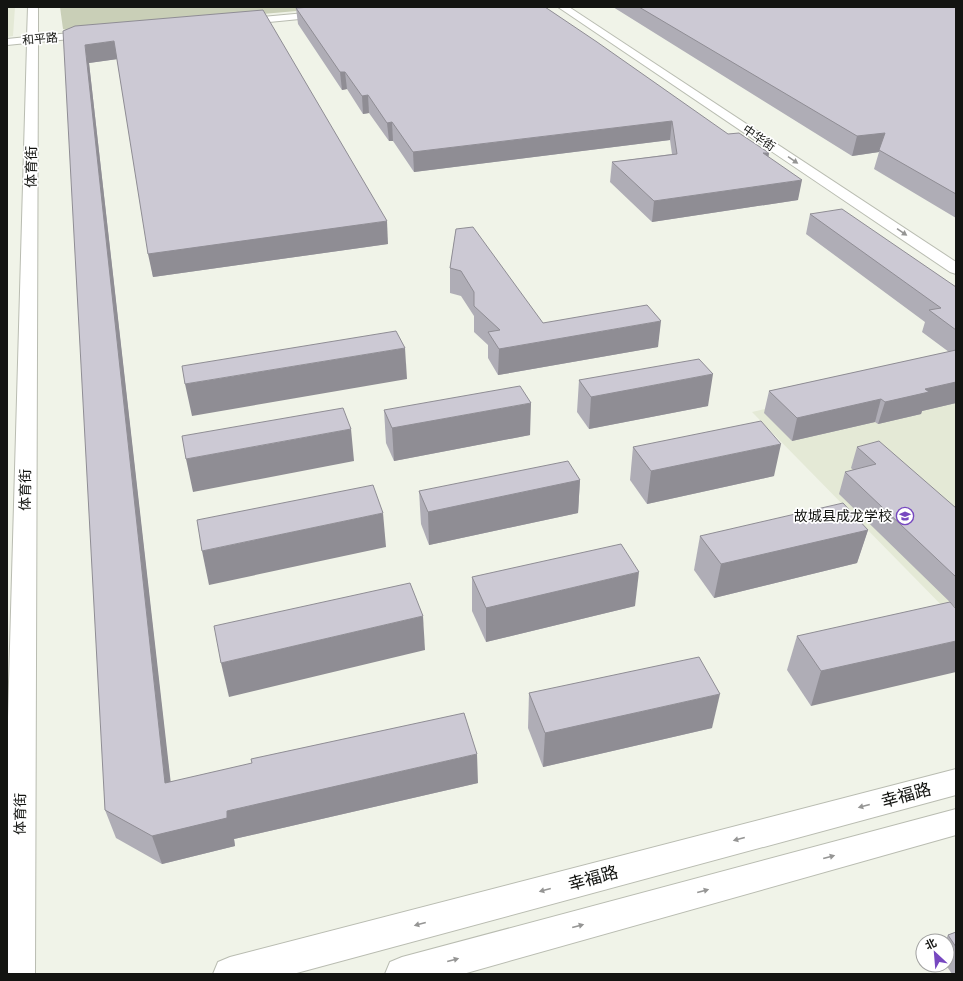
<svg xmlns="http://www.w3.org/2000/svg" width="963" height="981" font-family="'Alegreya Sans','Noto Sans SC',sans-serif">
	<rect width="100%" height="100%" fill="#f0f3e8"/>
	<!-- built -->
	<g fill="#e4e9d6">
		<polygon points="7,7 15,7 13,36 7,37"/>
		<polygon points="956,365 956,620 752,412"/>
	</g>
	<!-- green -->
	<polygon fill="#c9cfb7" points="60,7 342,7 70,31 63,29"/>
	<g fill="none" stroke-linecap="round" stroke-linejoin="round">
		<defs>
			<g id="tertiary">
				<polygon points="28,7 38,7 38,36 93,31 98,34 93,37 38,42 35,974 7,974 7,753 27,43 7,45 7,39 27,37"/>
				<polygon points="327,11 332,14 330,16 239,25 234,22 239,19"/>
				<polygon points="956,769 956,795 293,974 213,974 218,962 230,957"/>
				<polygon points="956,809 956,835 463,974 385,974 390,962 402,957"/>
			</g>
			<polygon id="secondary" points="558,7 569,7 956,262 956,274 950,272"/>
		</defs>
		<!-- tertiary casing -->
		<use href="#tertiary" stroke="#b9bcb1" stroke-width="2"/>
		<!-- secondary casing -->
		<use href="#secondary" stroke="#b9bcb1" stroke-width="2"/>
		<!-- tertiary -->
		<use href="#tertiary" fill="#fff" fill-rule="evenodd"/>
		<!-- secondary -->
		<use href="#secondary" fill="#fff" fill-rule="evenodd"/>
	</g>
	<!-- wall -->
	<g fill="#afadb6">
		<polygon points="613,7 956,7 956,218 874,169 879,152 852,156"/>
		<polygon points="296,8 728,134 769,153 768,157 798,200 652,222 610,182 612,162 672,154 670,140 414,172 393,141 389,141 369,113 363,114 347,89 342,90 298,24"/>
		<polygon points="75,26 388,244 153,277 117,59 89,63 170,781 478,783 234,839 235,846 162,864 116,838 105,810"/>
		<polygon points="810,214 956,287 956,403 922,411 921,414 878,424 875,422 792,441 764,413 769,391 949,352 922,332 925,322 806,234"/>
		<polygon points="456,229 543,323 658,347 498,375 488,358 488,345 474,332 474,316 461,296 450,293 450,268"/>
		<polygon points="579,380 708,406 589,429 577,412"/>
		<polygon points="384,410 530,435 394,461 386,443"/>
		<polygon points="633,447 774,476 647,504 630,480"/>
		<polygon points="857,447 956,508 956,608 839,494 845,472 853,470 851,468"/>
		<polygon points="580,480 578,513 429,545 421,524 419,491"/>
		<polygon points="868,530 857,563 714,598 694,570 700,536"/>
		<polygon points="472,577 635,606 486,642 472,611"/>
		<polygon points="956,609 811,706 787,670 797,636"/>
		<polygon points="529,693 712,728 543,767 528,728"/>
		<polygon points="956,932 956,974 952,974 946,965 947,965 947,941 945,941 948,935"/>
	</g>
	<!-- shaded-wall -->
	<g fill="#8f8d94">
		<polygon points="7,7 8,7 7,17"/>
		<polygon points="114,41 118,59 89,63 174,811 165,783 85,45"/>
		<polygon points="340,72 345,72 347,89 342,90"/>
		<polygon points="368,95 369,113 363,114 362,96"/>
		<polygon points="672,121 670,140 414,172 413,152"/>
		<polygon points="392,122 393,141 389,141 387,123"/>
		<polygon points="885,133 879,152 852,156 857,136"/>
		<polygon points="763,153 769,153 766,172"/>
		<polygon points="802,180 798,200 652,222 654,201"/>
		<polygon points="387,221 388,244 153,277 148,254"/>
		<polygon points="661,321 658,347 498,375 499,349"/>
		<polygon points="405,348 407,379 192,416 185,384"/>
		<polygon points="713,374 708,406 589,429 591,397"/>
		<polygon points="956,382 956,403 922,411 921,414 878,424 885,402 925,389"/>
		<polygon points="881,399 875,422 792,441 797,418"/>
		<polygon points="531,403 530,435 394,461 392,428"/>
		<polygon points="351,429 354,461 193,492 186,459"/>
		<polygon points="781,444 774,476 647,504 651,471"/>
		<polygon points="580,480 578,513 429,545 428,512"/>
		<polygon points="383,513 386,547 209,585 202,551"/>
		<polygon points="868,530 857,563 714,598 721,564"/>
		<polygon points="639,572 635,606 486,642 486,608"/>
		<polygon points="423,616 425,650 229,697 221,663"/>
		<polygon points="956,641 956,672 811,706 821,671"/>
		<polygon points="720,694 712,728 543,767 545,733"/>
		<polygon points="477,754 478,783 234,839 235,846 162,864 152,836 227,811"/>
	</g>
	<!-- building -->
	<g fill="#ccc9d4" stroke="#8f8d94">
		<polygon points="312,7 545,7 597,42 728,134 739,133 769,153 763,153 802,180 654,201 612,162 677,154 672,121 413,152 392,122 387,123 368,95 362,96 345,72 340,72 296,8"/>
		<polygon points="639,7 956,7 956,194 879,150 885,133 857,136"/>
		<polygon points="263,10 387,221 148,254 114,41 85,45 165,783 252,763 251,759 464,713 477,754 227,811 227,818 152,836 105,810 63,31 75,26"/>
		<polygon points="842,209 956,287 956,330 929,310 941,308 810,214"/>
		<polygon points="473,227 543,323 647,305 661,321 499,349 488,332 500,330 474,306 474,292 461,271 450,268 456,229"/>
		<polygon points="396,331 405,348 185,384 182,366"/>
		<polygon points="956,350 956,382 925,389 929,392 885,402 881,399 797,418 769,391"/>
		<polygon points="699,359 713,374 591,397 579,380"/>
		<polygon points="520,386 531,403 392,428 384,410"/>
		<polygon points="343,408 351,429 186,459 182,436"/>
		<polygon points="761,421 781,444 651,471 633,447"/>
		<polygon points="879,441 956,508 956,577 845,472 876,464 857,447"/>
		<polygon points="568,461 580,480 428,512 419,491"/>
		<polygon points="373,485 383,513 202,551 197,520"/>
		<polygon points="843,503 868,530 721,564 700,536"/>
		<polygon points="621,544 639,572 486,608 472,577"/>
		<polygon points="410,583 423,616 221,663 214,626"/>
		<polygon points="950,602 956,609 956,641 821,671 797,636"/>
		<polygon points="699,657 720,694 545,733 529,693"/>
		<polygon points="956,932 956,947 948,935"/>
	</g>
	<!-- one-way arrows -->
	<defs><path id="oneway-solid" d="M-6-.8H1V-3.2L6.5 0L1 3.2V.8H-6Z"/></defs>
	<g fill="#959594">
		<use href="#oneway-solid" transform="translate(793 160) rotate(34)"/>
		<use href="#oneway-solid" transform="translate(902 232) rotate(34)"/>
		<use href="#oneway-solid" transform="translate(864 806) rotate(165)"/>
		<use href="#oneway-solid" transform="translate(739 839) rotate(165)"/>
		<use href="#oneway-solid" transform="translate(829 857) rotate(-15)"/>
		<use href="#oneway-solid" transform="translate(545 890) rotate(165)"/>
		<use href="#oneway-solid" transform="translate(703 891) rotate(-15)"/>
		<use href="#oneway-solid" transform="translate(420 924) rotate(165)"/>
		<use href="#oneway-solid" transform="translate(578 926) rotate(-15)"/>
		<use href="#oneway-solid" transform="translate(453 960) rotate(-15)"/>
	</g>
	<!-- icons -->
	<defs>
		<symbol id="school-ring" viewBox="-11 -11 22 22"><circle r="9.5" fill="#fff" stroke="#7748c0" stroke-width="1.5"/><path d="M0-5L7-2L0 1L-7-2ZM-4 1L0 2.5L4 1V4Q0 6-4 4Z" fill="#7748c0"/></symbol>
	</defs>
	<g fill-rule="evenodd">
		<use href="#school-ring" x="895" y="506" width="20" height="20"/>
	</g>
	<g text-anchor="middle" stroke-width="3.5" stroke-linejoin="round" paint-order="stroke">
		<!-- far-street labels -->
		<g font-size="12" fill="#131411" stroke="#fff">
			<text transform="translate(40 39) rotate(-5)" y="4">和平路</text>
			<text transform="translate(759 138) rotate(34)" y="4">中华街</text>
		</g>
		<!-- street labels -->
		<g font-size="14" fill="#131411" stroke="#fff">
			<text transform="translate(31 167) rotate(-89)" y="5">体育街</text>
			<text transform="translate(25 490) rotate(-89)" y="5">体育街</text>
			<text transform="translate(20 814) rotate(-89)" y="5">体育街</text>
		</g>
		<!-- poi labels -->
		<g font-size="14" fill="#131411" stroke="#fff" text-anchor="end">
			<text x="892" y="521">故城县成龙学校</text>
		</g>
		<!-- near-street labels -->
		<g font-size="17" fill="#131411" stroke="#fff">
			<text transform="translate(906 795) rotate(-15)" y="6">幸福路</text>
			<text transform="translate(593 878) rotate(-15)" y="6">幸福路</text>
		</g>
	</g>
	<!-- border -->
	<rect width="963" height="981" fill="none" stroke="#131411" stroke-width="16"/>
	<!-- north arrow -->
	<g transform="translate(935 953) rotate(334)"><circle r="19" fill="#ffffff" stroke="#a1a1a0"/>
	<path d="M0-3L7 15L0 10L-7 15Z" fill="#7748c0"/>
	<text y="-6" font-size="11" font-weight="bold" text-anchor="middle" fill="#131411">北</text>
	</g>
</svg>
